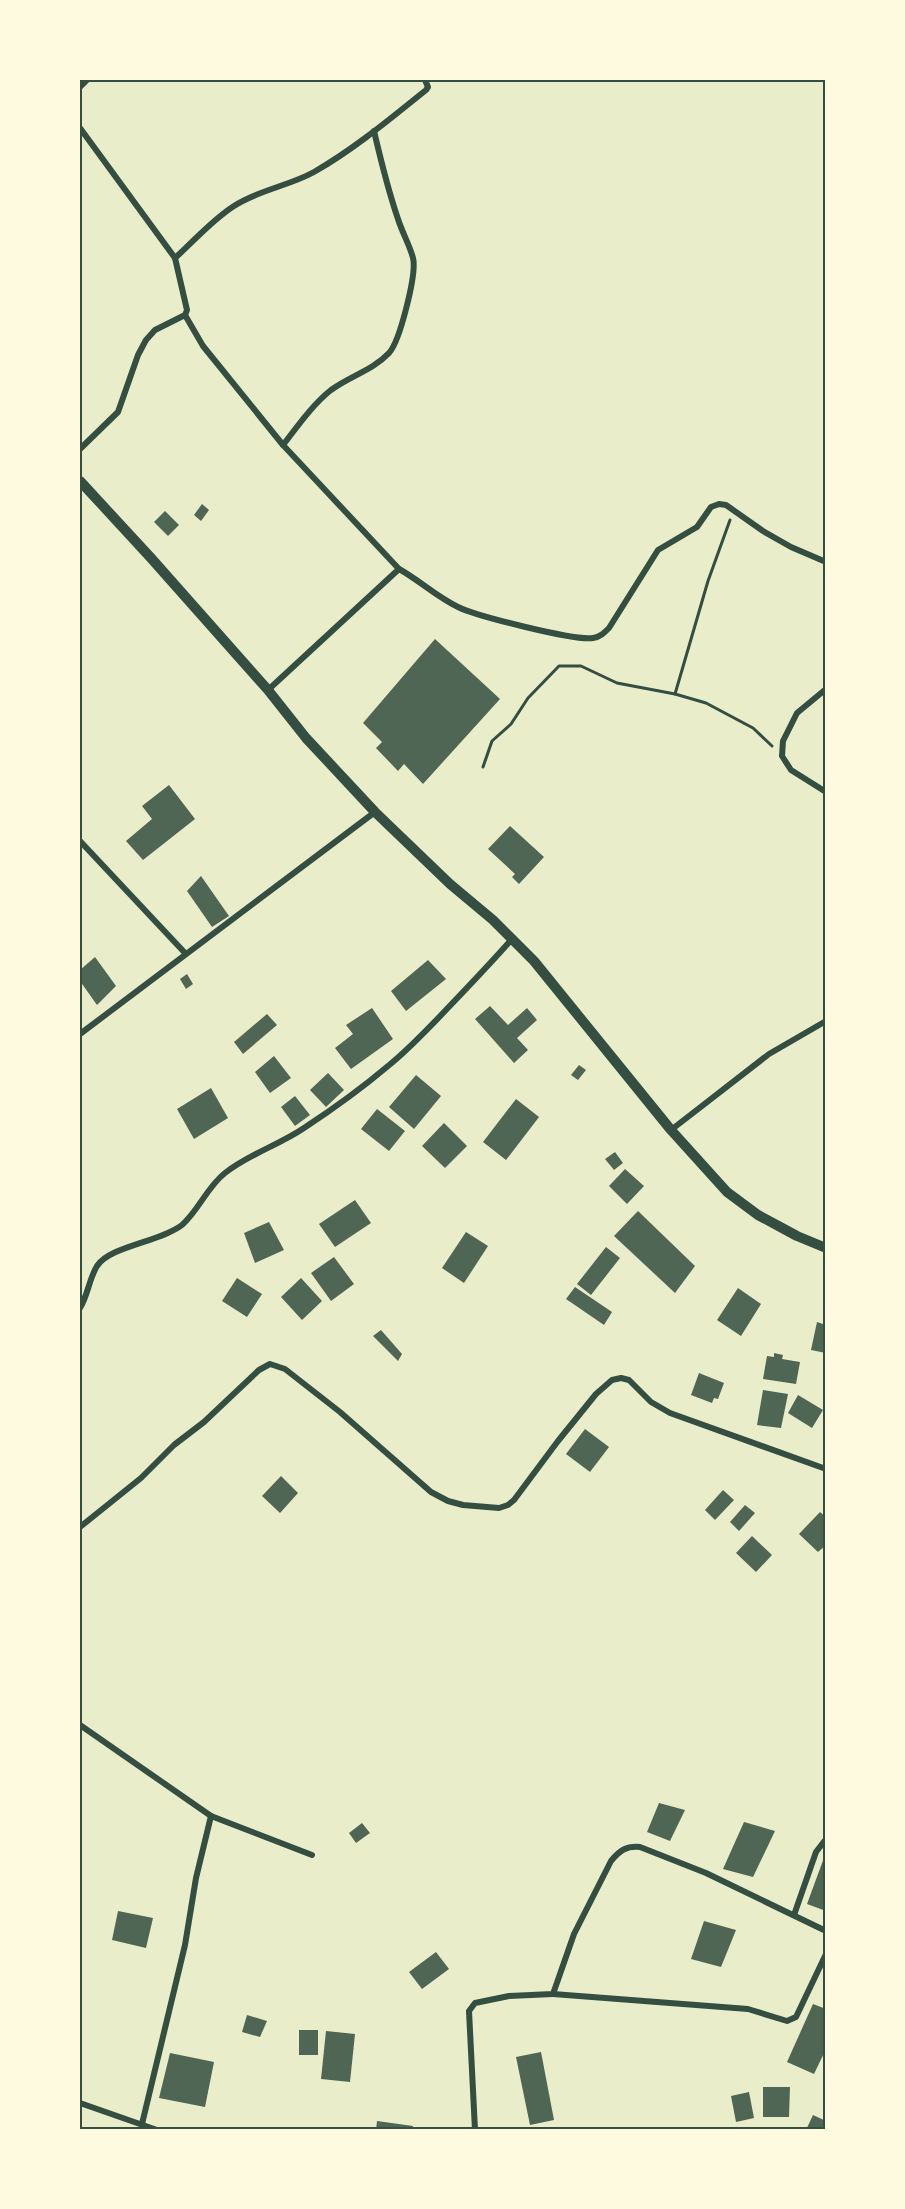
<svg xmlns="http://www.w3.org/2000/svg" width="905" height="2209" font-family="'PT Sans',sans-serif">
	<rect width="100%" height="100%" fill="#e9edc9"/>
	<!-- building -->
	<g fill="#4f6655">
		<polygon points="202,504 209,510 201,521 194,515"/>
		<polygon points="165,511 179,525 168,536 154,522"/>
		<polygon points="435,639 500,699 423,784 404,764 398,771 376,748 382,742 363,723"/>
		<polygon points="169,785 195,819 143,860 126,841 152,819 142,806"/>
		<polygon points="510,826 544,857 519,884 512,877 515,874 488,849"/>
		<polygon points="201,876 229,916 212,927 187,891"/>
		<polygon points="95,957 116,986 97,1005 80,981 80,970"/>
		<polygon points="428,960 446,979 406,1011 391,991"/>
		<polygon points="187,974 193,984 186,989 180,979"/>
		<polygon points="490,1006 508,1025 527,1008 537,1020 517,1038 528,1050 514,1063 475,1019"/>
		<polygon points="372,1008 393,1039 351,1069 335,1048 353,1034 346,1025"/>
		<polygon points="267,1014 277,1025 243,1054 234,1042"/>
		<polygon points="274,1056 291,1078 270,1093 255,1072"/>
		<polygon points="579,1065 586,1070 578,1080 571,1075"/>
		<polygon points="328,1073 344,1090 326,1107 310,1090"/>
		<polygon points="416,1075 441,1096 414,1129 389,1107"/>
		<polygon points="211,1088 228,1118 194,1139 177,1109"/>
		<polygon points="295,1096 310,1115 295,1126 281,1107"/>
		<polygon points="516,1099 539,1117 506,1160 483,1142"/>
		<polygon points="377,1109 405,1131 389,1151 361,1129"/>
		<polygon points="444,1123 467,1146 445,1168 422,1146"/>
		<polygon points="615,1152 623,1163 614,1170 605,1159"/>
		<polygon points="625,1169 644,1186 627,1204 609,1186"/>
		<polygon points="355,1200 371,1223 335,1247 319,1224"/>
		<polygon points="638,1211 695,1266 675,1293 614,1236"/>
		<polygon points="269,1222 284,1250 255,1263 244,1233"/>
		<polygon points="466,1232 488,1246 464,1283 442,1268"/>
		<polygon points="606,1247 620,1258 591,1295 577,1284"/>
		<polygon points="334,1257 354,1284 331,1301 311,1273"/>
		<polygon points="237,1278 262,1294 247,1317 222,1301"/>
		<polygon points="301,1278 322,1301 302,1320 281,1297"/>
		<polygon points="575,1287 612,1312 604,1325 566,1299"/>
		<polygon points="738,1288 761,1304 741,1336 717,1320"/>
		<polygon points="817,1322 826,1325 826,1353 811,1350"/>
		<polygon points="381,1330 402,1354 398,1361 373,1336"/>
		<polygon points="774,1353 783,1355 782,1359 800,1362 796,1384 763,1379 767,1356 774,1357"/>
		<polygon points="699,1373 724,1383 718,1399 714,1398 712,1403 691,1395"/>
		<polygon points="763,1390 788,1394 781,1428 757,1425"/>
		<polygon points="798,1395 823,1410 812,1428 788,1413"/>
		<polygon points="585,1429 609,1447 590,1472 566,1454"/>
		<polygon points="281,1476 298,1493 280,1513 262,1496"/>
		<polygon points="723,1490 734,1500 715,1520 705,1510"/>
		<polygon points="745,1505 755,1513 739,1531 730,1522"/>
		<polygon points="820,1512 826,1517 826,1545 818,1552 799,1534"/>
		<polygon points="752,1536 772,1555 756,1572 736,1553"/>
		<polygon points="659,1803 685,1810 670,1841 647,1832"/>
		<polygon points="744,1822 775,1831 753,1877 723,1869"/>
		<polygon points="362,1823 370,1833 356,1843 349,1833"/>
		<polygon points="825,1855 826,1855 826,1911 807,1904"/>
		<polygon points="118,1911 153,1918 146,1948 112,1940"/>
		<polygon points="704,1921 736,1930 721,1967 691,1959"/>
		<polygon points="436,1952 449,1969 422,1989 409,1972"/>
		<polygon points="813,2004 826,2009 826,2049 814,2074 787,2062"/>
		<polygon points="247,2015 267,2021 260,2037 242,2032"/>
		<rect x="299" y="2030" width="19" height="25"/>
		<polygon points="326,2031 355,2034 350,2082 321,2079"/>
		<polygon points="541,2052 554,2120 530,2125 516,2057"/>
		<polygon points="170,2053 214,2062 205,2107 159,2098"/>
		<polygon points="763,2087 790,2087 789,2117 763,2117"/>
		<polygon points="749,2092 754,2118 736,2122 731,2096"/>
		<polygon points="813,2115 826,2121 826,2130 806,2130"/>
		<polygon points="377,2121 413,2126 412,2130 376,2130"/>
	</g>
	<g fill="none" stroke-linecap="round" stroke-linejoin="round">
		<!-- path -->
		<g stroke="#344e41" stroke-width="3">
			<polyline points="675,694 708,581 730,520"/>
			<polyline points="483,767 492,741 511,724 528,698 559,666 581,666 617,683 675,694 706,703 753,728 772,746"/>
		</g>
		<!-- minor -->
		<g stroke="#344e41" stroke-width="6">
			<polyline points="80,87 87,80"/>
			<polyline points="80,128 175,258 187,310 185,315 155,330 146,340 138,355 118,412 80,449"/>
			<path d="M175,258C194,241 212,220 234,206C258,190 289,186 314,172C354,149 390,119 426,90L428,87L425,80"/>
			<polyline points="185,315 203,346 283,445 399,569"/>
			<path d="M283,445C297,427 313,404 331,390C350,376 373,370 389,353C400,341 417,273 413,258C410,246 402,232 398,219C388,190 381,161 374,131"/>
			<polyline points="826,689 797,713 783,741 782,756 791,770 826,792"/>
			<path d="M268,690L399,569C419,580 437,597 458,607C476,616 575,641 593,638C600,637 604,633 609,628L658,550L697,527L711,507L719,504L726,505L763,531L791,547L826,562"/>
			<polyline points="80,841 185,953"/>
			<polyline points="80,1034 375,812"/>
			<polyline points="671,1130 769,1054 826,1021"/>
			<path d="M80,1308C88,1295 89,1279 97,1266C110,1246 160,1242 182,1225C199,1210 207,1187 225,1173C249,1154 279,1145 304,1128C333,1109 362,1088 388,1066C408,1050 426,1031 444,1012C467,988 490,964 512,939"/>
			<polyline points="80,1527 141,1478 174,1445 204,1422 259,1370 270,1364 285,1369 340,1412 431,1492 448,1501 463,1505 499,1508 508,1505 514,1500 558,1441 596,1394 612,1380 621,1378 629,1380 651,1402 670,1413 826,1469"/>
			<polyline points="80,1725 211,1816 312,1855"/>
			<polyline points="794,1915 816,1852 826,1839"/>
			<polyline points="553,1994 748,2009 787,2021 796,2017 826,1954"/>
			<polyline points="80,2103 157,2130"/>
			<polyline points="142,2124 185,1945 196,1878 211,1816"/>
			<path d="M475,2130L469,2011L475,2003L509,1996L553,1994L574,1934L611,1861C620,1850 626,1846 640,1847L706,1873L826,1931"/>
		</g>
		<!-- tertiary -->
		<polyline stroke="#344e41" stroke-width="10" points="80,481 151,558 268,690 306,738 375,812 450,884 493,920 534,961 671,1130 727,1192 758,1215 797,1236 826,1248"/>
	</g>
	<!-- border -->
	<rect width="905" height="2209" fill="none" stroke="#fefae0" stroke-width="162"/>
	<rect x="81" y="81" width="743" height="2047" fill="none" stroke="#344e41" stroke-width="2"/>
</svg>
